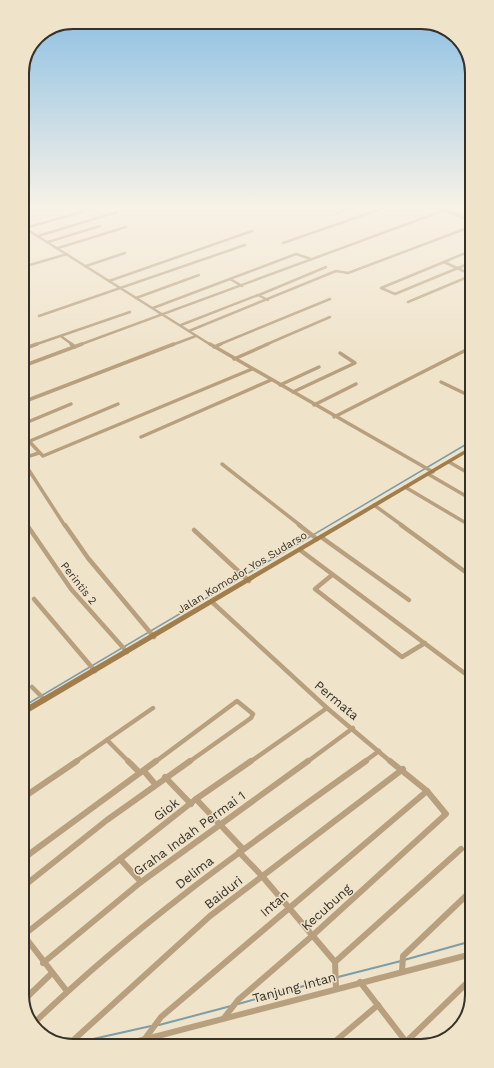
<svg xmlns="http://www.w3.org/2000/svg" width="494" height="1068" font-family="'Work Sans',sans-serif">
	<rect width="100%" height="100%" fill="#efe3ca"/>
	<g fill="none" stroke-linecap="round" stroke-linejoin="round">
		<!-- stream-far2 -->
		<polyline stroke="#7c9ea8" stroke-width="1" points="429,206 470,221"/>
		<!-- stream-far1 -->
		<polyline stroke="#7c9ea8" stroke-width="1.5" points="24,706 470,442"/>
		<!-- stream -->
		<g stroke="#7c9ea8" stroke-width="2">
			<polyline points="404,960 472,941"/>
			<polyline points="338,977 401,961"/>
			<polyline points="238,1004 333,978"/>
			<polyline points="159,1025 231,1006"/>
			<polyline points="85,1046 93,1039 151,1026"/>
		</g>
		<!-- street-far3 -->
		<g stroke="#b8a07f" stroke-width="2.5">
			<polyline points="434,206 470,219"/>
			<polyline points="444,209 452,206"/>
			<polyline points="336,213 358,206"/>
			<polyline points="23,227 211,345"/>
			<polyline points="25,228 85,211 80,208"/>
			<polyline points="38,236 117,212"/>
			<polyline points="48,242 100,226"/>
			<polyline points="283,243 390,206"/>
			<polyline points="58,248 126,227"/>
			<polyline points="444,262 470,251"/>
			<polyline points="86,266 125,253"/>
			<polyline points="23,267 67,254"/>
			<polyline points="230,279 242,286"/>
			<polyline points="109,281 252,231"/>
			<polyline points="381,288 395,294 470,263"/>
			<polyline points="381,288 444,262 470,274"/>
			<polyline points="259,295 326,267"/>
			<polyline points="136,298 199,275"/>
			<polyline points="408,302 470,276"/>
			<polyline points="153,308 296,254 311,259"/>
			<polyline points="39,316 245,245"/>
			<polyline points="181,325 258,295 268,300"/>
			<polyline points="189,331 336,271 348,273 470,227"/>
			<polyline points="62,337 73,345"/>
			<polyline points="34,345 130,312"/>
			<polyline points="79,345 445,210"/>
			<polyline points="172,345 196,336"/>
			<polyline points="218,345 330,299"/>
			<polyline points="265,345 330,317"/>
		</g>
		<!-- street-far2 -->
		<g stroke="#b8a07f" stroke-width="3.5">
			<polyline points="71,344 75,347"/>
			<polyline points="210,344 433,472"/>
			<polyline points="214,347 221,344"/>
			<polyline points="23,349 37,344"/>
			<polyline points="234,359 268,344"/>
			<polyline points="23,366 82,344"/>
			<polyline points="441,382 470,396"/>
			<polyline points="280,385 319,367"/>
			<polyline points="293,392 355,363 340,353"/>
			<polyline points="23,402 174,344"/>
			<polyline points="314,405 356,384"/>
			<polyline points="334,417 470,348"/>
			<polyline points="23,424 71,404"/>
			<polyline points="23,435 43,456 252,369"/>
			<polyline points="141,437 271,380"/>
			<polyline points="30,441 118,404"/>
			<polyline points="23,458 39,453"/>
			<polyline points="23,461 65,526"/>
			<polyline points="449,462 470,474"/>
			<polyline points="222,464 301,526"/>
			<polyline points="428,474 471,499"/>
			<polyline points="405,487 471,526"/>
			<polyline points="374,505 403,526"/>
			<polyline points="23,519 28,526"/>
		</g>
		<!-- street-far1 -->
		<g stroke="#b8a07f" stroke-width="4.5">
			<polyline points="27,525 71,589 127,652"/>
			<polyline points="65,525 88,558 154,637"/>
			<polyline points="299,525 317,539"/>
			<polyline points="401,525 471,576"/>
			<polyline points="469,525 471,526"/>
			<polyline points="194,530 249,581"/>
			<polyline points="321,537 409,600"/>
			<polyline points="300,550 471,678"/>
			<polyline points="332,575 315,589 402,657 425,643"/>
			<polyline points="34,599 95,671"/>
			<polyline points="212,602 327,708 391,762"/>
			<polyline points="32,687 45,700"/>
			<polyline points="107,740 129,762"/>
			<polyline points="75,762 153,708"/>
			<polyline points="155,762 237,701 253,714 251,718 189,762"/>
			<polyline points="250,762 327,708"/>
			<polyline points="307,762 353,728"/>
			<polyline points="364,762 379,751"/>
		</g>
		<!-- street -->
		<g stroke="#b8a07f" stroke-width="6">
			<polyline points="128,761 140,773"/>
			<polyline points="144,771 155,784"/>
			<polyline points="165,777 191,804"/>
			<polyline points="24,797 77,761"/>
			<polyline points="196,799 243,849"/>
			<polyline points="239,852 262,876 335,962 336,988"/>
			<polyline points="24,858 156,761"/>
			<polyline points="120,859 141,882"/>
			<polyline points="24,886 107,820 190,761"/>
			<polyline points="25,934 196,799 251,761"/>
			<polyline points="25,937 66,990"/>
			<polyline points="335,962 461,849"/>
			<polyline points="43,963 141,882 308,761"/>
			<polyline points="402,971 403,956 472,890"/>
			<polyline points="360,982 407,1043"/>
			<polyline points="25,999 52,973"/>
			<polyline points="224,1018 238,1000 312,936 446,814 427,791 390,761"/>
			<path d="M33,1024C136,924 250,844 366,761"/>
			<polyline points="405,1043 472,978"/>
			<polyline points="332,1044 378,1005"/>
			<polyline points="68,1045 210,916 403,769"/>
			<polyline points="123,1045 472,954"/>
			<polyline points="150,1045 144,1040 161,1017 427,791"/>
		</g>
		<!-- secondary -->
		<polygon fill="#a27e4c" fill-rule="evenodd" points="470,447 470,451 24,715 24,708"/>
	</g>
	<!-- sky -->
	<linearGradient id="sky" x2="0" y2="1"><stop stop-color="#88bee4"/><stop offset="0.58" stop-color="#f8f2e7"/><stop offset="1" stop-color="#f8f2e7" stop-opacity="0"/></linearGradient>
	<rect width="494" height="356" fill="url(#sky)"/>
	<g text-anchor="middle" stroke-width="3" stroke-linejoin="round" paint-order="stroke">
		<!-- street labels -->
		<g font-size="11" fill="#373229" stroke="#efe3ca">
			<text transform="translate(242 572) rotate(-31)" y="4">Jalan Komodor Yos Sudarso</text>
			<text transform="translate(79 583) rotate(52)" y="4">Perintis 2</text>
		</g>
		<!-- near-street labels -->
		<g font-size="13" fill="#373229" stroke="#efe3ca">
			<text transform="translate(337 700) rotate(40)" y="5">Permata</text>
			<text transform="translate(166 809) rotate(-38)" y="5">Giok</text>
			<text transform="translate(189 833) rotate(-36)" y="5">Graha Indah Permai 1</text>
			<text transform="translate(194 872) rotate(-38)" y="5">Delima</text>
			<text transform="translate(223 892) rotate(-38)" y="5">Baiduri</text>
			<text transform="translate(274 903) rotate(-41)" y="5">Intan</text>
			<text transform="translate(326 907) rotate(-42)" y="5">Kecubung</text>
			<text transform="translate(294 987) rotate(-15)" y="5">Tanjung Intan</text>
		</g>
	</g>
	<!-- crop -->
	<path d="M0 0H494V1068H0ZM73 29H421A44 44 0 0 1 465 73V995A44 44 0 0 1 421 1039H73A44 44 0 0 1 29 995V73A44 44 0 0 1 73 29Z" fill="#efe3ca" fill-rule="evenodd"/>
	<path fill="none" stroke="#373229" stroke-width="2" d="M73 29H421A44 44 0 0 1 465 73V995A44 44 0 0 1 421 1039H73A44 44 0 0 1 29 995V73A44 44 0 0 1 73 29Z"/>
</svg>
